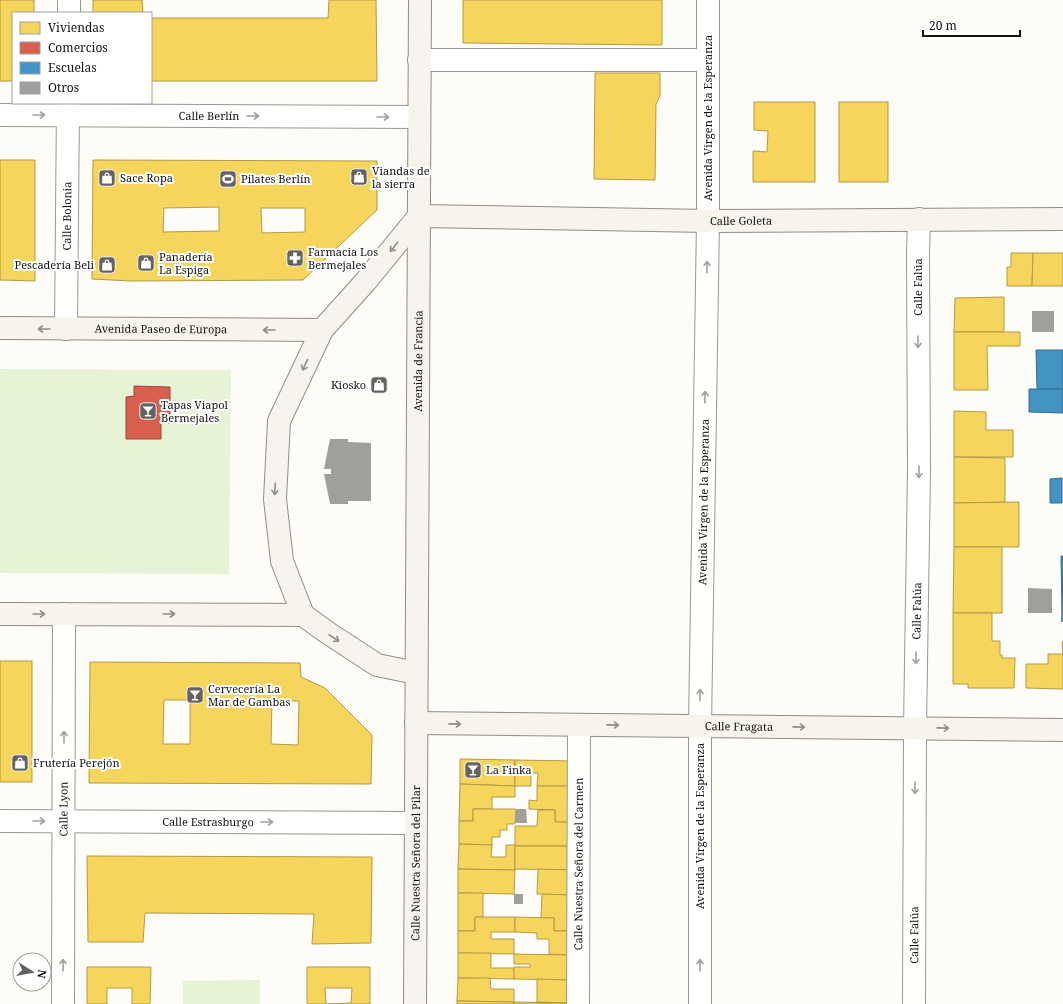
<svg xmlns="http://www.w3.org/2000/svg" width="1063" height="1004" font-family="'Noto Serif',serif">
	<rect width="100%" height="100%" fill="#fdfcf7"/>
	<!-- green -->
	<g fill="#e7f3d7">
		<polygon points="0,369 231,370 229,574 0,573"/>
		<polygon points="260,980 260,1004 183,1004 183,981"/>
	</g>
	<!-- homes -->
	<g fill="#f6d55c" stroke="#b19a46" fill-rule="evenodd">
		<polygon points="0,0 34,0 34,13 13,13 13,81 0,81"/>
		<polygon points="93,0 142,0 143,13 93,13"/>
		<polygon points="329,0 376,0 377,81 151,81 151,18 328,18"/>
		<polygon points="463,0 662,0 662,45 463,43"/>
		<polygon points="595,73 660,73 660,96 656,104 655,180 594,179"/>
		<polygon points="754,102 815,102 815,182 753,182 753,151 767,152 768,131 754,130"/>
		<rect x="839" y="102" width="49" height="80"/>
		<polygon points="0,160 35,160 35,281 0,280"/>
		<path d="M93,160L377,161V210L303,280L131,281L92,279ZM219,207V231L163,232L164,208ZM261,208H305V232L262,233Z"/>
		<polygon points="1011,253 1033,253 1032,286 1007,286 1007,267 1011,267"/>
		<polygon points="1033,253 1063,253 1063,286 1032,286"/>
		<polygon points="1004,297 1004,332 954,332 955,298"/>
		<polygon points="954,332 1020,332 1020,346 987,346 988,390 954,390"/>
		<polygon points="954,411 986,412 986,430 1013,430 1013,457 954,457"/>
		<polygon points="954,457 1005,458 1005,502 954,503"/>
		<polygon points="1019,502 1019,547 954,547 954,503"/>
		<polygon points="954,547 1002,547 1002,613 953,613"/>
		<polygon points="953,613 992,613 992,641 1000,641 1000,655 1002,655 1002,658 1015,658 1014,688 968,688 968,684 953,684"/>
		<polygon points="1062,642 1063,642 1063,689 1026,688 1026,664 1048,664 1048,654 1063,654"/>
		<rect x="0" y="661" width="32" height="121"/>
		<path d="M90,662L300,663L301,677L325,688L372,735L371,784L89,783ZM164,700H190V744H163ZM272,701H299L298,745L271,744Z"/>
		<polygon points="460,759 515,760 515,786 460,784"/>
		<polygon points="515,760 573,761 572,786 537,786 538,773 531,773 531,786 515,786"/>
		<polygon points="460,784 515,786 515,797 492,797 492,809 473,809 473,821 459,821"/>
		<polygon points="537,786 572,786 572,822 555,822 555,810 529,809 529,800 537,801"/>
		<polygon points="473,809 516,809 515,824 507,824 507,830 500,830 500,837 492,837 492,845 459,844 459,821 473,821"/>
		<polygon points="538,810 555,810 555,822 572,822 571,846 515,846 515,826 537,826"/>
		<polygon points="459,844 492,845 491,857 506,857 506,845 515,845 515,870 458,869"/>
		<polygon points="515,846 571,846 571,870 515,869"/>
		<polygon points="87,856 372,857 371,943 312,944 314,914 145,913 143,942 88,942"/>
		<polygon points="458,869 515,870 514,894 458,893"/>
		<polygon points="538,869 571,870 571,895 537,894"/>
		<polygon points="458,893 483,893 483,917 475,917 475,931 458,931"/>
		<polygon points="542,894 571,895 571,931 554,931 554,918 541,918"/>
		<polygon points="475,917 515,917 515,932 491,932 491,939 514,939 514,954 458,953 458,931 475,931"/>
		<polygon points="515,917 554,918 554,931 571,931 570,955 549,954 549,939 537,939 537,933 515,932"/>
		<polygon points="458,953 491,953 491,968 514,968 514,979 458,978"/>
		<polygon points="514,954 570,955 570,980 514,979 514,967 530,967 530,964 514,964"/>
		<polygon points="87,967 151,967 150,1004 132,1004 132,988 107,988 107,1004 87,1004"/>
		<path d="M307,967H370V1004H307ZM325,988H352L351,1003L326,1004Z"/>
		<polygon points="458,978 490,978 491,989 514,989 514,1002 457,1001"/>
		<polygon points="537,979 570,980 569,1003 537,1002"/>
		<polygon points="457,1001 514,1002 514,1004 457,1004"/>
		<polygon points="514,1002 569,1003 569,1004 514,1004"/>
	</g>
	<!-- shops -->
	<polygon fill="#d6604d" stroke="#9b483b" points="134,386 170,387 170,423 161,422 161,439 126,439 126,397 134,396"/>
	<!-- schools -->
	<g fill="#4393c3" stroke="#346c8e">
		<polygon points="1036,350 1063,350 1063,389 1037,389"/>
		<polygon points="1029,389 1063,389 1063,413 1029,412"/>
		<polygon points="1062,478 1062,503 1050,503 1050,479"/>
		<polygon points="1061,556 1063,556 1062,622 1062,612"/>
	</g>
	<!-- building -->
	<g fill="#a19f9c">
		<rect x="1032" y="311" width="22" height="21"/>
		<polygon points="330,439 348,439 348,442 371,443 371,501 348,501 348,504 330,504 324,474 331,474 331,469 324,469"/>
		<polygon points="1028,588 1052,589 1052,613 1028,613"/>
		<polygon points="516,809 526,809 527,823 515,823"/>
		<rect x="514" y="894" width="9" height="10"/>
	</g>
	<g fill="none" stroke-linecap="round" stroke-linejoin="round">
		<defs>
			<g id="street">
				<polyline points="69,13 69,0"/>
				<polyline points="419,60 708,60"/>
				<path id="s1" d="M0,115L419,117"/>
				<path id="s2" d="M66,329L68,103"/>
				<path id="s3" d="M0,821L415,823"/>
				<path id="s4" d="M63,1004L64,614"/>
				<path id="s5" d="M578,1004L579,725"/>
				<path id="s6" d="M700,1004V726L708,221V0"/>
				<path id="s7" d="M914,1004L915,728L919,470L918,253L919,219"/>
			</g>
			<g id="secondary">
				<path id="s8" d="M0,328L322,330"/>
				<polyline points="0,614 303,615"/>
				<path id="s9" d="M416,673L377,665L328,633L303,615L282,561L275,499L279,421L322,330L366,281L419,216L708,221L1063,219"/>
				<path id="s10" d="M416,723L1063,730"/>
				<path id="s11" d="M415,1004L420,0"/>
			</g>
		</defs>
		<!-- street casing -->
		<use href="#street" stroke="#979795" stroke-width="24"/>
		<!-- secondary casing -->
		<use href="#secondary" stroke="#8e8d8b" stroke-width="24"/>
		<!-- street -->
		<use href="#street" stroke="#fffffe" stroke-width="22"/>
		<!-- secondary -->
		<use href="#secondary" stroke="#f6f4eb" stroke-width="22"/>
	</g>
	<!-- one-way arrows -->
	<defs><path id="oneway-shaft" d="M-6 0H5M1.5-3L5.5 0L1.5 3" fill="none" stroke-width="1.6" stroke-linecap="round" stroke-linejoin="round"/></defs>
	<g stroke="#a0a09f">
		<use href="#oneway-shaft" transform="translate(39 115)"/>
		<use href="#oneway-shaft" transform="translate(253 116)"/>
		<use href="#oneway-shaft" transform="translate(383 117)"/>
		<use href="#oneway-shaft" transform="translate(707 267) rotate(-89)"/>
		<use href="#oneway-shaft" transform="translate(918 342) rotate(90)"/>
		<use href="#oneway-shaft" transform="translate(705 397) rotate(-89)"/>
		<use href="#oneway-shaft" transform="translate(919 472) rotate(90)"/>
		<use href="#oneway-shaft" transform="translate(916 658) rotate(91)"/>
		<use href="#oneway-shaft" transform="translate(700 695) rotate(-89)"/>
		<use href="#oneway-shaft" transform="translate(64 737) rotate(-90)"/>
		<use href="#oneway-shaft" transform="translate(915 788) rotate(90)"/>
		<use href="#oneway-shaft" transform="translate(39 821)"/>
		<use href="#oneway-shaft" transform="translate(267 822)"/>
		<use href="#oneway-shaft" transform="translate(63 965) rotate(-90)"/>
		<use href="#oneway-shaft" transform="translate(700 965) rotate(-90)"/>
	</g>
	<g stroke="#8f8e89">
		<use href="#oneway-shaft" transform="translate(394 247) rotate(129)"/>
		<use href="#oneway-shaft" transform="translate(44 329) rotate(-180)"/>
		<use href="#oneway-shaft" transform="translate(269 330) rotate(-180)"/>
		<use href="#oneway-shaft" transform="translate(305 365) rotate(115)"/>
		<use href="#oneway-shaft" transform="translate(275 489) rotate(93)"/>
		<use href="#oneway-shaft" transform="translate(39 614)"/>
		<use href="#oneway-shaft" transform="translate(169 614)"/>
		<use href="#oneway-shaft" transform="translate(334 638) rotate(33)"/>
		<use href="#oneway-shaft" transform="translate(455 724) rotate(1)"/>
		<use href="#oneway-shaft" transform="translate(613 725) rotate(1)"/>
		<use href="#oneway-shaft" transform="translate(799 727) rotate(1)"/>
		<use href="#oneway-shaft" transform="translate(943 728) rotate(1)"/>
	</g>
	<!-- icons -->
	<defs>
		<symbol id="shop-square" viewBox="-11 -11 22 22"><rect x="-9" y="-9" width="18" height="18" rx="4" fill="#646362" stroke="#fff"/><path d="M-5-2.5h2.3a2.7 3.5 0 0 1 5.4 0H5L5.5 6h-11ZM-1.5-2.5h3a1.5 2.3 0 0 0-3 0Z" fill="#fff"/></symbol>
		<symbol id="stadium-square" viewBox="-11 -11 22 22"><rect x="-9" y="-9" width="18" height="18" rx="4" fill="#646362" stroke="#fff"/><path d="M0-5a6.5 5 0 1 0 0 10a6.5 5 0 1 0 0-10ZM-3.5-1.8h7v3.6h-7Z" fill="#fff"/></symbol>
		<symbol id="pharmacy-square" viewBox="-11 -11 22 22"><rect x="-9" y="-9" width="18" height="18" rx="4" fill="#646362" stroke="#fff"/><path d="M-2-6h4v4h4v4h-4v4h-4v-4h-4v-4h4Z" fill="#fff"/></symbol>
		<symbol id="bar-square" viewBox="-11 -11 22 22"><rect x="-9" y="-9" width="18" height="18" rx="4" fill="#646362" stroke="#fff"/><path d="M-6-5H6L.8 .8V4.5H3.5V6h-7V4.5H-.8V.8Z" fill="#fff"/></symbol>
	</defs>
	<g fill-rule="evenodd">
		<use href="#shop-square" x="349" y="167" width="20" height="20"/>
		<use href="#shop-square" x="97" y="168" width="20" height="20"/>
		<use href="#stadium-square" x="218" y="169" width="20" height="20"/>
		<use href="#pharmacy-square" x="285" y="248" width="20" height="20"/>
		<use href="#shop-square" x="136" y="253" width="20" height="20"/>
		<use href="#shop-square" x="97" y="255" width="20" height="20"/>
		<use href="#shop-square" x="369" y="375" width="20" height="20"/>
		<use href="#bar-square" x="138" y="401" width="20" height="20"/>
		<use href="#bar-square" x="185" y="685" width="20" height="20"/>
		<use href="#shop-square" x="10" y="753" width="20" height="20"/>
		<use href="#bar-square" x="463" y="760" width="20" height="20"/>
	</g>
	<g text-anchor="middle" stroke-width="4" stroke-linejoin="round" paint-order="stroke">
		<!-- street labels -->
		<g font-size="11" fill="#111" stroke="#fff">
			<text dy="4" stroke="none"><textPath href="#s1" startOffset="209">Calle Berlín</textPath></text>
			<text transform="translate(708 118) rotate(-90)" y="4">Avenida Virgen de la Esperanza</text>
			<text dy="4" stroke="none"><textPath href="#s2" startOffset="113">Calle Bolonia</textPath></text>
			<text dy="4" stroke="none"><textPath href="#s9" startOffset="900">Calle Goleta</textPath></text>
			<text transform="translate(918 287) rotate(-90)" y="4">Calle Falúa</text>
			<text dy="4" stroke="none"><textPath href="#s8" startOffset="161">Avenida Paseo de Europa</textPath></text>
			<text dy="4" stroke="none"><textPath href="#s11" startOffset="643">Avenida de Francia</textPath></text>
			<text dy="4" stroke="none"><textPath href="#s6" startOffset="502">Avenida Virgen de la Esperanza</textPath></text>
			<text dy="4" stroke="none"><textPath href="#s7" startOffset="393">Calle Falúa</textPath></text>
			<text dy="4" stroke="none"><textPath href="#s10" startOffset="323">Calle Fragata</textPath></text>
			<text dy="4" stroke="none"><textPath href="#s4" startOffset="195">Calle Lyon</textPath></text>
			<text dy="4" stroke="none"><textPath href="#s3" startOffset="208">Calle Estrasburgo</textPath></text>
			<text transform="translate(700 826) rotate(-90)" y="4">Avenida Virgen de la Esperanza</text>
			<text dy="4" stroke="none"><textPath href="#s11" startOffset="141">Calle Nuestra Señora del Pilar</textPath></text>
			<text dy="4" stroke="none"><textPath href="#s5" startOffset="140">Calle Nuestra Señora del Carmen</textPath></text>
			<text dy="4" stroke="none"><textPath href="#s7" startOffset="69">Calle Falúa</textPath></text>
		</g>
		<!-- poi labels -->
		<g font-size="11" fill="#111" stroke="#fff" text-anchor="start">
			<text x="372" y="175">Viandas de<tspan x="372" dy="13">la sierra</tspan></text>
			<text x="120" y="182">Sace Ropa</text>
			<text x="241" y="183">Pilates Berlín</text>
			<text x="308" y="256">Farmacia Los<tspan x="308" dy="13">Bermejales</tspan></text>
			<text x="159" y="261">Panadería<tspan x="159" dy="13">La Espiga</tspan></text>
			<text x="94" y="269" text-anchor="end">Pescadería Beli</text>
			<text x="366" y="389" text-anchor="end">Kiosko</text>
			<text x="161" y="409">Tapas Viapol<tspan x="161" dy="13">Bermejales</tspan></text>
			<text x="208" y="693">Cervecería La<tspan x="208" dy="13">Mar de Gambas</tspan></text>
			<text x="33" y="767">Frutería Perejón</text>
			<text x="486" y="774">La Finka</text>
		</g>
	</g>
	<!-- legend -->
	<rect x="12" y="12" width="140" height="92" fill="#ffffff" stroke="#a0a0a0"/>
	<rect x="20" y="22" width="20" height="12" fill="#f6d55c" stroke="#a0a0a0"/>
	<text x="48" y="32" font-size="12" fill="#111111">Viviendas</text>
	<rect x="20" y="42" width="20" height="12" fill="#d6604d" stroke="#a0a0a0"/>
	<text x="48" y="52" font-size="12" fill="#111111">Comercios</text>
	<rect x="20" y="62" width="20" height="12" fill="#4393c3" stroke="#a0a0a0"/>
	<text x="48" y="72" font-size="12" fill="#111111">Escuelas</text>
	<rect x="20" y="82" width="20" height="12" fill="#a19f9c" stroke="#a0a0a0"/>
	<text x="48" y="92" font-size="12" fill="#111111">Otros</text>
	<!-- north arrow -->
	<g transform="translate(32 972) rotate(101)"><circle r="19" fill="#ffffff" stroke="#a0a0a0"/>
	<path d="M0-3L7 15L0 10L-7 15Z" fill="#646362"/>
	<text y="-6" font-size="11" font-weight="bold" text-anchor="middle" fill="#111111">N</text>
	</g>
	<!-- scale -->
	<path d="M923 30v6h97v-6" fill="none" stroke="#111111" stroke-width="2"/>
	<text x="929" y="30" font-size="12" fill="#111111" stroke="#ffffff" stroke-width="3" paint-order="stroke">20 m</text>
</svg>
